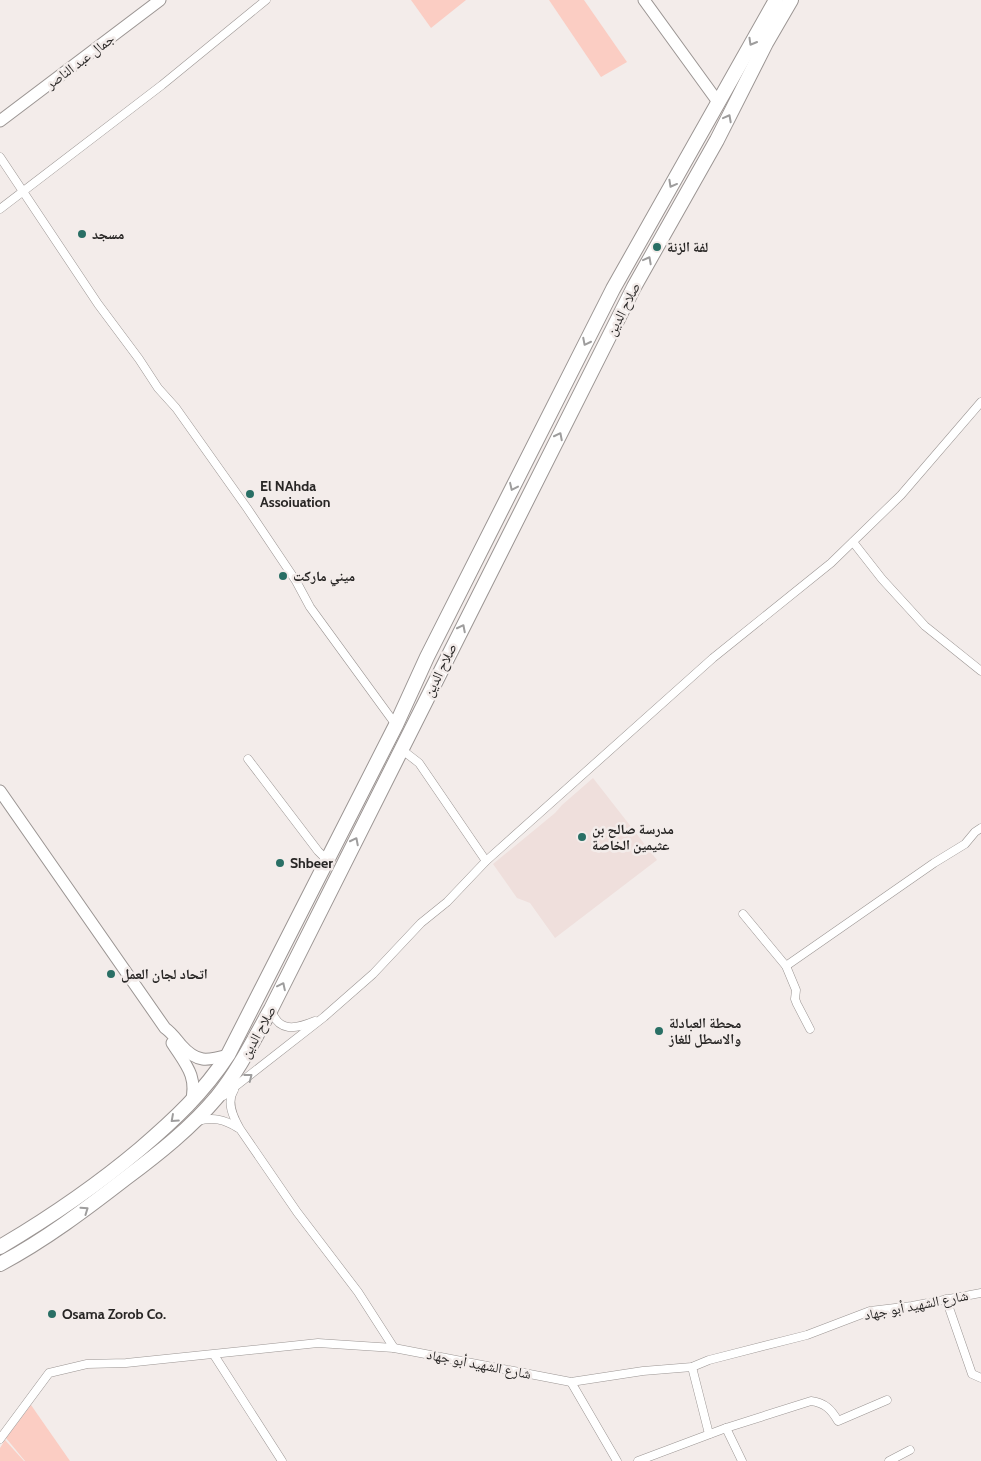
<svg xmlns="http://www.w3.org/2000/svg" width="981" height="1461" font-family="Cabin,'Noto Naskh Arabic',sans-serif">
	<rect width="100%" height="100%" fill="#f3ecea"/>
	<!-- built -->
	<polygon fill="#efdfdc" points="593,778 657,860 555,938 530,903 517,898 493,864 555,813 562,805"/>
	<!-- green -->
	<g fill="#fbcdc3">
		<polygon points="411,0 466,0 431,28"/>
		<polygon points="549,0 584,0 627,62 601,77"/>
		<polygon points="31,1405 70,1461 25,1461 6,1438"/>
		<polygon points="5,1440 24,1461 0,1461 0,1448"/>
	</g>
	<g fill="none" stroke-linecap="round" stroke-linejoin="round">
		<defs>
			<g id="street">
				<polyline points="0,157 98,304 139,359 158,388 176,408 247,508 296,581 310,607 396,725"/>
				<polyline points="0,209 162,85 266,0"/>
				<polyline points="853,542 882,579 925,626 981,671"/>
				<polyline points="401,749 419,763 486,861"/>
				<polyline points="248,759 318,851 328,861"/>
				<polyline points="743,914 786,966 796,990 795,999 797,1004 810,1029"/>
				<polyline points="786,966 934,863 965,844 975,832 981,828"/>
				<path d="M271,1009C278,1033 296,1029 315,1021"/>
				<path d="M234,1090C226,1102 233,1117 240,1129L297,1212L358,1292L394,1348"/>
				<polyline points="223,1096 324,1017 373,974 421,923 447,902 486,861 713,658 831,563 901,495 981,402"/>
				<path d="M197,1121C213,1117 224,1119 238,1128"/>
				<polyline points="946,1299 972,1374 981,1378"/>
				<polyline points="214,1355 282,1461"/>
				<polyline points="692,1367 709,1434"/>
				<polyline points="571,1382 617,1461"/>
				<polyline points="726,1428 742,1461"/>
				<polyline points="0,1439 49,1373 87,1364 126,1363 318,1343 394,1348 571,1382 643,1371 692,1367 709,1360 807,1335 870,1311 912,1306 981,1293"/>
				<path d="M638,1461L726,1428L811,1401C825,1403 831,1409 838,1421L887,1400"/>
				<polyline points="889,1461 910,1450"/>
			</g>
			<g id="secondary">
				<polyline points="644,0 718,102"/>
				<polyline points="0,121 160,0"/>
				<path d="M0,791L165,1028C172,1033 176,1039 181,1045C197,1063 207,1061 228,1055"/>
				<path d="M172,1043C186,1065 198,1076 191,1103"/>
			</g>
			<g id="highway">
				<path d="M0,1247C49,1218 96,1186 140,1149C174,1120 203,1093 228,1055L396,725L427,657L613,289L776,0"/>
				<path d="M0,1264C45,1240 86,1209 126,1178C158,1154 191,1128 217,1097C239,1070 254,1039 271,1009L634,287L717,140L766,43L791,0"/>
			</g>
		</defs>
		<!-- street casing -->
		<use href="#street" stroke="#9b9593" stroke-width="9"/>
		<!-- secondary casing -->
		<use href="#secondary" stroke="#9b9593" stroke-width="13"/>
		<!-- highway casing -->
		<use href="#highway" stroke="#9b9593" stroke-width="16"/>
		<!-- street -->
		<use href="#street" stroke="#fff" stroke-width="8"/>
		<!-- secondary -->
		<use href="#secondary" stroke="#fff" stroke-width="11"/>
		<!-- highway -->
		<use href="#highway" stroke="#fff" stroke-width="14"/>
	</g>
	<!-- one-way arrows -->
	<defs><path id="oneway-chevron" d="M-2-3.5L2.5 0L-2 3.5" fill="none" stroke-width="1.6" stroke-linecap="round" stroke-linejoin="round" transform="scale(1.25)"/></defs>
	<g stroke="#9e9d9d">
		<use href="#oneway-chevron" transform="translate(752 42) rotate(120)"/>
		<use href="#oneway-chevron" transform="translate(728 118) rotate(-62)"/>
		<use href="#oneway-chevron" transform="translate(672 184) rotate(119)"/>
		<use href="#oneway-chevron" transform="translate(648 260) rotate(-62)"/>
		<use href="#oneway-chevron" transform="translate(586 342) rotate(117)"/>
		<use href="#oneway-chevron" transform="translate(559 436) rotate(-63)"/>
		<use href="#oneway-chevron" transform="translate(513 487) rotate(115)"/>
		<use href="#oneway-chevron" transform="translate(462 628) rotate(-63)"/>
		<use href="#oneway-chevron" transform="translate(355 841) rotate(-63)"/>
		<use href="#oneway-chevron" transform="translate(282 986) rotate(-64)"/>
		<use href="#oneway-chevron" transform="translate(249 1077) rotate(-38)"/>
		<use href="#oneway-chevron" transform="translate(174 1119) rotate(138)"/>
		<use href="#oneway-chevron" transform="translate(85 1210) rotate(-35)"/>
	</g>
	<!-- markers -->
	<g fill="#296f65" stroke="#f3ecea" stroke-width="2">
		<circle cx="82" cy="234" r="5"/>
		<circle cx="657" cy="247" r="5"/>
		<circle cx="250" cy="494" r="5"/>
		<circle cx="283" cy="576" r="5"/>
		<circle cx="582" cy="837" r="5"/>
		<circle cx="280" cy="863" r="5"/>
		<circle cx="111" cy="974" r="5"/>
		<circle cx="659" cy="1031" r="5"/>
		<circle cx="52" cy="1314" r="5"/>
	</g>
	<g text-anchor="middle" stroke-width="5" stroke-linejoin="round" paint-order="stroke">
		<!-- street labels -->
		<g font-size="14" fill="#282625" stroke="#f3ecea">
			<text transform="translate(80 61) rotate(-37)" y="5">جمال عبد الناصر</text>
			<text transform="translate(623 309) rotate(-63)" y="5">صلاح الدين</text>
			<text transform="translate(440 670) rotate(-64)" y="5">صلاح الدين</text>
			<text transform="translate(258 1032) rotate(-61)" y="5">صلاح الدين</text>
			<text transform="translate(916 1305) rotate(-11)" y="5">شارع الشهيد أبو جهاد</text>
			<text transform="translate(479 1364) rotate(11)" y="5">شارع الشهيد أبو جهاد</text>
		</g>
		<!-- poi labels -->
		<g font-size="14" font-weight="bold" fill="#282625" stroke="#f3ecea" text-anchor="start">
			<text x="92" y="239">مسجد</text>
			<text x="667" y="252">لفة الزنة</text>
			<text x="260" y="491">El NAhda<tspan x="260" dy="16">Assoiuation</tspan></text>
			<text x="293" y="581">ميني ماركت</text>
			<text x="592" y="834">مدرسة صالح بن<tspan x="592" dy="16">عثيمين الخاصة</tspan></text>
			<text x="290" y="868">Shbeer</text>
			<text x="121" y="979">اتحاد لجان العمل</text>
			<text x="669" y="1028">محطة العبادلة<tspan x="669" dy="16">والاسطل للغاز</tspan></text>
			<text x="62" y="1319">Osama Zorob Co.</text>
		</g>
	</g>
</svg>
